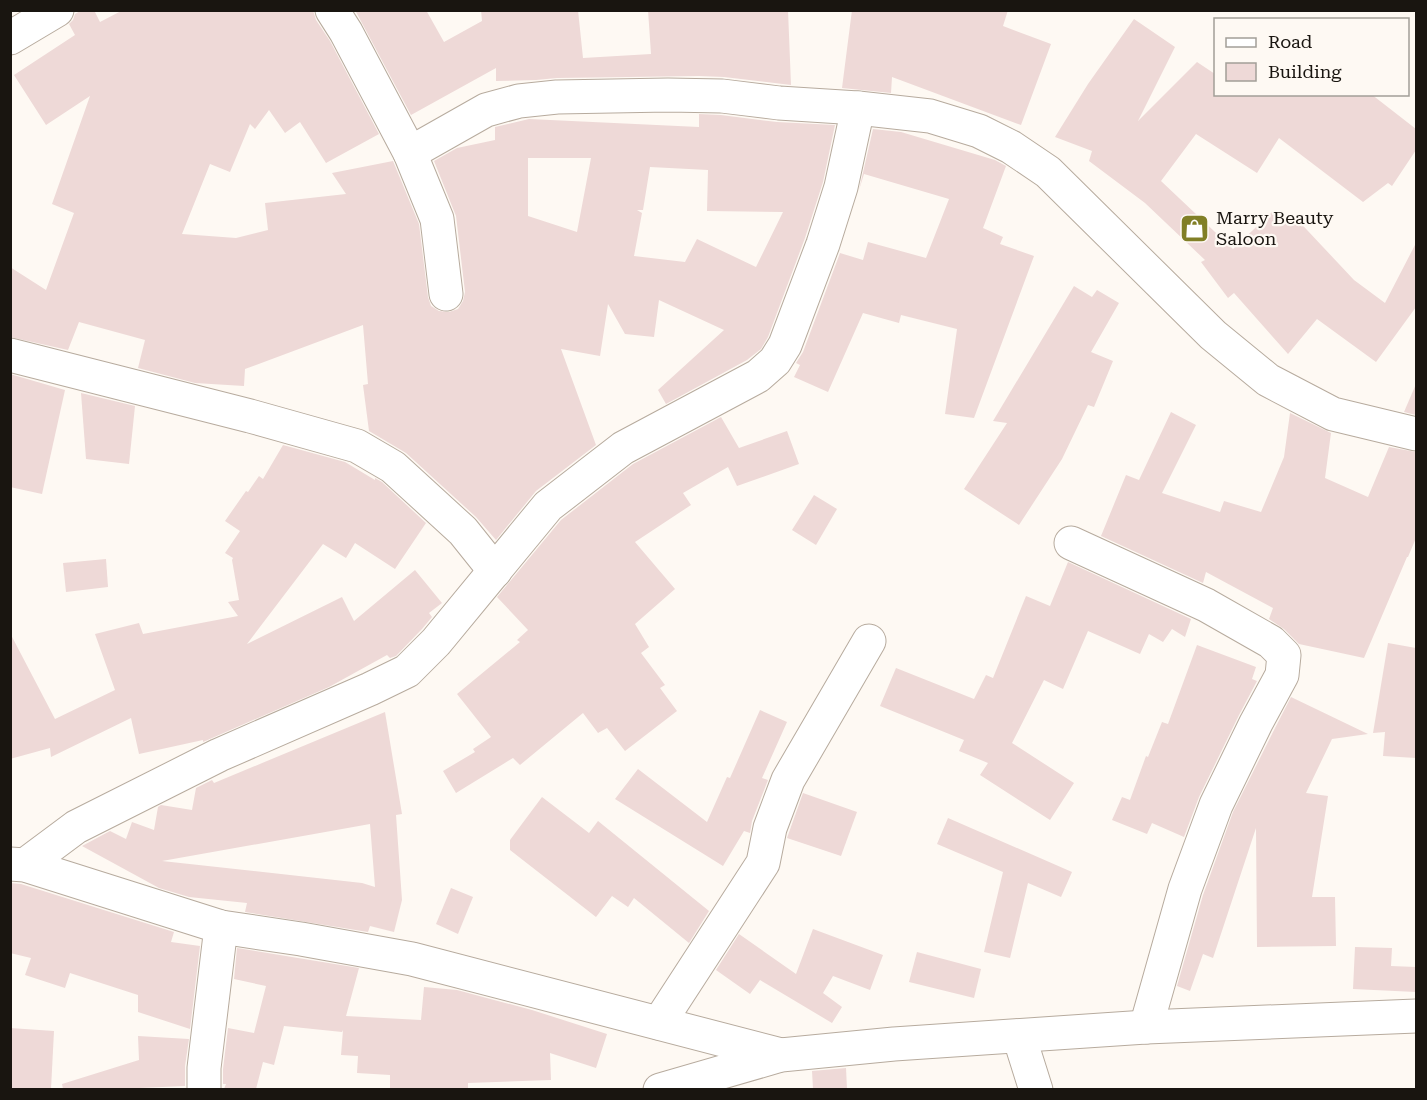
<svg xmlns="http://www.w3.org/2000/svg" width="1427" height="1100" font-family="'Roboto Serif',serif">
	<rect width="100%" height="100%" fill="#fef9f3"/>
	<!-- building -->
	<g fill="#eed9d7" fill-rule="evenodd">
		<path d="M82,10H94L100,22L123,10H313L316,20L330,41L379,134L326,163L300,122L285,133L269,110L255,129L250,124L230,172L210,164L182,234L236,238L268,230L265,203L346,194L332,173L393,161L419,224L428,297L431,306L439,311L449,312L458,309L463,301L465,292L456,216L434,161L457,148L495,140V127L529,119L699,127V114L721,115L777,122L835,125L823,182L805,238L768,337L761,349L747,360L666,404L658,390L724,330L659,300L654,337L625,334L608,304L600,356L561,349L596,445L536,491L496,540L476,517L406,453L369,431L363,385L368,384L363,325L245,369L244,386L195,383L138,368L145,340L79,322L68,350L10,337V267L46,290L74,213L52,204L90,96L46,125L14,75L75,35L69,24L73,20L75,14ZM528,158H591L577,232L528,216ZM650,167L708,170L707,211L783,212L756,267L697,239L685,262L634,256L642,213L637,210H643Z"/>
		<polygon points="355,10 426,10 444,42 482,21 481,10 578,10 583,58 651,54 648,10 788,10 791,85 724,77 699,76 557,78 536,80 496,81 496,68 411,115"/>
		<polygon points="852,10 1008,10 1003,26 1051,44 1021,125 892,77 891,93 842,88"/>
		<polygon points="1134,19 1175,47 1138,121 1197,62 1215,74 1215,94 1371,94 1416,129 1416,150 1392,186 1388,183 1363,202 1279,138 1257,173 1196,134 1161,181 1233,249 1273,211 1283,222 1292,214 1354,280 1385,303 1416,243 1416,307 1376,362 1317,319 1288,354 1234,293 1228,298 1201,262 1205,260 1145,203 1089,161 1092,151 1055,137 1088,84"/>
		<polygon points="873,129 901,132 995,160 1006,166 983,228 1003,237 1000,244 1034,256 974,418 945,414 957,329 901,315 899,323 863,313 828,392 794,377 800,365 796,363 803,352 840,253 863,260 868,242 926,258 949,199 864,174 859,190"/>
		<polygon points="1074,286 1092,297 1097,290 1119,303 1091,352 1113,361 1094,407 1088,405 1062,459 1019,525 964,489 1007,423 993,421"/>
		<polygon points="10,374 65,390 42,494 10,487"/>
		<polygon points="1416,384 1416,415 1404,412"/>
		<polygon points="81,393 135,406 129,464 86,459"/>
		<polygon points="1171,412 1196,425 1162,493 1220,512 1224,501 1261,512 1284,457 1290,413 1331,433 1325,478 1368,497 1389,447 1416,452 1416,538 1408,557 1407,557 1364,658 1299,644 1284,629 1269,619 1273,608 1206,572 1203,583 1101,536 1126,475 1139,480"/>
		<polygon points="721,417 739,448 787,431 799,464 737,486 728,467 683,493 691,505 635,542 675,589 635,624 649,647 641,653 665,685 660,688 677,711 625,751 607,728 598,733 583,713 520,765 513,758 456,793 443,771 475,752 473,749 491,737 457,694 520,642 517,640 528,630 497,597 561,520 633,464"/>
		<polygon points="283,445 345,462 375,480 375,478 382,482 426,523 395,569 355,543 346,558 323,544 247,644 342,597 354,621 415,570 442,603 429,613 432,617 422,629 396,656 390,658 387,655 329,687 203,742 203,740 139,754 131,718 51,757 50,748 10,759 10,633 55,719 115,690 95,634 139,623 143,634 238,616 228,602 239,600 232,560 233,558 225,553 240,531 225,521 246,491 248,492 259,476 263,479"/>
		<polygon points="814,495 837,509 816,545 792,530"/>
		<polygon points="106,559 108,587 66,592 63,563"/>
		<polygon points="1068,562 1191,619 1185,637 1172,629 1163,642 1149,634 1140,654 1088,631 1063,689 1044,680 1012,743 1074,783 1050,820 980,775 988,763 959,751 964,740 880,706 896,668 974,699 986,675 993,678 1026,596 1050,606"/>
		<polygon points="1388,643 1416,648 1416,758 1383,756 1385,732 1373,733"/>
		<polygon points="1197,645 1256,667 1252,679 1257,681 1239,715 1199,797 1184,837 1152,823 1147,834 1112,820 1122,797 1130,800 1146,756 1148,757 1162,722 1168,724"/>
		<polygon points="1291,697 1368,734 1332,739 1306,793 1328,796 1312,897 1335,897 1336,946 1257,947 1256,828 1213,958 1203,954 1190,991 1177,986 1203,895 1233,812 1273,732"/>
		<polygon points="760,710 787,722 762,778 768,780 752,821 750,833 744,831 723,866 615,799 638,769 707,822 727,777 730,778"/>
		<path d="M385,712L402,814L396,815L402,900L394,932L370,926L368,932L245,912L247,903L189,897L159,888L82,846L110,831L126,839L132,822L154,830L158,807L161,805L192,810L196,788L212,780L214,783ZM370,824L375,887L362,883L162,861Z"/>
		<polygon points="803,793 857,812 841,856 787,838"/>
		<polygon points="542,797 589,833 598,821 709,911 689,943 634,898 628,907 612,896 596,917 510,850 510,840"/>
		<polygon points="948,818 1072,872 1061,897 1028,883 1010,958 984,952 1003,872 937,844"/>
		<polygon points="10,883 21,884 174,932 171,942 200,946 190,1029 138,1012 138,995 70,973 65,988 25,975 31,958 10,953"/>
		<polygon points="451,888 473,897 458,934 436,924"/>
		<polygon points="813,929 883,955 870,990 833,976 823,993 842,1007 832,1023 760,980 750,994 716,970 739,934 796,974"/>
		<polygon points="1355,947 1392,948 1391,966 1416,967 1416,992 1353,989"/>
		<polygon points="237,948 359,968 346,1016 421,1020 424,987 457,990 532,1010 607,1034 596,1068 550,1053 551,1080 468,1083 468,1089 390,1089 390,1075 357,1073 358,1056 341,1055 343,1030 342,1032 284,1026 274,1065 263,1062 256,1089 224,1089 226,1084 223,1084 223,1069 228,1028 254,1033 266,986 234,979"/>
		<polygon points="917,952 981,969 974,998 909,982"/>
		<polygon points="10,1028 54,1031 51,1089 10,1089"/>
		<polygon points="138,1036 189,1039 185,1066 185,1086 117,1089 63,1089 62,1084 139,1060"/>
		<polygon points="846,1068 847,1089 813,1089 812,1071"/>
	</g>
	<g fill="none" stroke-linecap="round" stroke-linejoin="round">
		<defs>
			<g id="minor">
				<polyline points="332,10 346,32 410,153 437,219 446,294"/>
				<polyline points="10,38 57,10"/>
				<polyline points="410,153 486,110 519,101 557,97 668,95 722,96 779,103 858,108 930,116 979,131 1011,147 1048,172 1213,335 1268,380 1333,414 1416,434"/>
				<polyline points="10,355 250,416 357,446 393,467 463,531 495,571"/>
				<polyline points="1071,543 1206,605 1271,642 1284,655 1282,675 1256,723 1216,805 1185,889 1146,1027"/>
				<polyline points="10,864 25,865 221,927 301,939 412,959 781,1055"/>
				<polyline points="25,865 76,827 219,755 370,689 407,671 436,642 548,506 623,448 758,376 775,361 785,345 823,244 841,187 858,108"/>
				<polyline points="659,1023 763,863 770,828 788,780 869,641"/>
				<polyline points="1019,1036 1036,1090"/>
				<polyline points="204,1090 204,1068 221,927"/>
				<polyline points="660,1090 781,1055 894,1044 1146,1027 1416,1016"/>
			</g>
		</defs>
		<!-- minor casing -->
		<use href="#minor" stroke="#b7ab9e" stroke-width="35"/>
		<!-- minor -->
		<use href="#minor" stroke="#fff" stroke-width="33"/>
	</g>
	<!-- icons -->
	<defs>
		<symbol id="shop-square" viewBox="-11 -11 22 22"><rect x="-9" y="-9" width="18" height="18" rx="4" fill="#817f26" stroke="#fef9f3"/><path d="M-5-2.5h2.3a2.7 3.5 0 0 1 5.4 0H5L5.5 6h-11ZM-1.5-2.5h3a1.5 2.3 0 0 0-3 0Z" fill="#fff"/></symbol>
	</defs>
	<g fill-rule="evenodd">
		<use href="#shop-square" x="1178" y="212" width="33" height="33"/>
	</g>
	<g text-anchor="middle" stroke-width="4.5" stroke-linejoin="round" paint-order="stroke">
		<!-- poi labels -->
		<g font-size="18" fill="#191510" stroke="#fef9f3" text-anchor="start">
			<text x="1216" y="224">Marry Beauty<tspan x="1216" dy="21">Saloon</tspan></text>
		</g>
	</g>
	<!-- border -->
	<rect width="1427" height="1100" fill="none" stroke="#191510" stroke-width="24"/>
	<!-- legend -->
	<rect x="1214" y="18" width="195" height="78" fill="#fef9f3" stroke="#a29e98" stroke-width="1.5"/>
	<rect x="1226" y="38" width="30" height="9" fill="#ffffff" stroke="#a29e98" stroke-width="1.5"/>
	<text x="1268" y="48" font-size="18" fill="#191510">Road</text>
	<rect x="1226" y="63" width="30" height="18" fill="#eed9d7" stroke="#a29e98" stroke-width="1.5"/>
	<text x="1268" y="78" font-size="18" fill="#191510">Building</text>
</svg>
